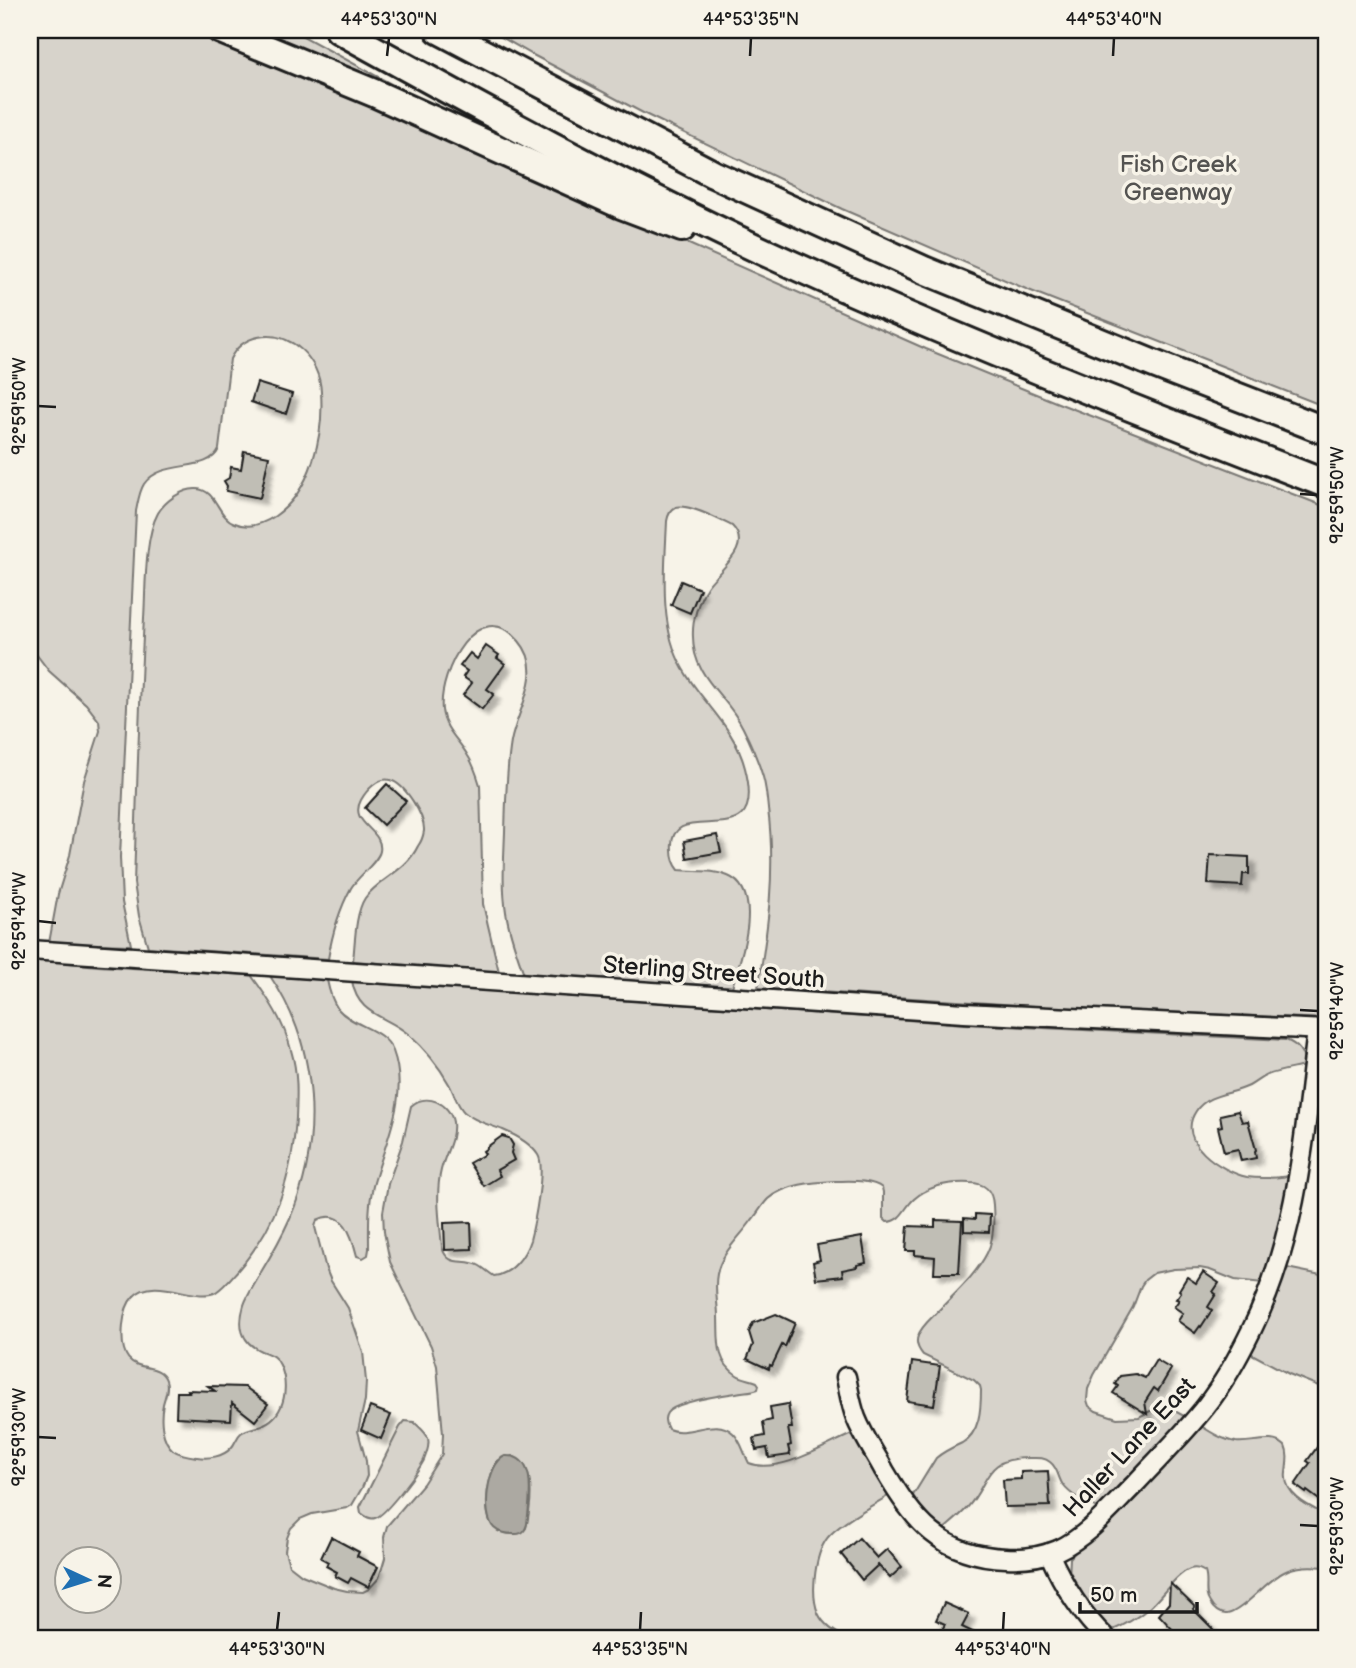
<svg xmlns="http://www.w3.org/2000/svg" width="1356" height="1668" font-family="'Balsamiq Sans',sans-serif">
	<defs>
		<filter id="shadow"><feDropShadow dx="6" dy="6" stdDeviation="2" flood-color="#0004"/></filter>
	</defs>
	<rect width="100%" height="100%" fill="#f7f3e8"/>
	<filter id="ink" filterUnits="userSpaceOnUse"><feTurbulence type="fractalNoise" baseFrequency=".0143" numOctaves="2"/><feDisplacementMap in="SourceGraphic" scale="14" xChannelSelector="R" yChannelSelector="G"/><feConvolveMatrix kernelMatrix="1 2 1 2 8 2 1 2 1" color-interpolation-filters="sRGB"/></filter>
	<g filter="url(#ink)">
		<!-- green -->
		<g fill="#d7d3cb" stroke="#7a7874" stroke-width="2" fill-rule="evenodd">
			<path d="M30,30H201L418,119L682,241L926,349L1058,403L1326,507V1019L1047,1007L758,988C768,927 776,871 768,809C767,798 766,787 763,777C758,760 751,744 743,728C727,695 693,678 693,637C692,621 698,601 707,587C718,570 754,548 732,526C720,520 688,503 676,507C670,510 668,515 667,521C665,570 658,625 683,669C703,704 734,726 745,768C770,864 667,791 672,850C672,858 674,864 679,870C696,872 712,869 728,876C765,891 741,959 732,987L524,974C517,954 509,933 506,912C502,886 504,859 505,832C506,802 506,772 511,742C517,709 546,672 519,641C478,593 438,673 442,710C444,729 459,740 468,756C474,765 477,775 480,785L483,904L499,972L353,961C355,944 355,913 365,898C379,878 405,873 418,846C421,842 423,837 424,831C425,816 405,784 390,780C378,777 366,791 361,800C348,824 384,829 380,851C378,862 358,876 351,888C339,910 332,935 328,959L148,947L139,916L134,883C137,795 139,706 144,618C146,589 144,538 158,513C165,501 183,488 197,489C217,490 217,517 235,523C249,529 263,524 275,516C312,491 324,434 321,392C320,360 291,330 258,337C244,340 236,347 230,359L219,449C208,474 162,458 144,484C139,492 138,502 136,511L120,857L122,902L131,945L49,943L58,894L70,855L84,781L100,731L99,721L86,704L49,671L30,646Z"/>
			<polygon points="237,30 292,30 426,103"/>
			<polygon points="489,30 1326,30 1326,407 1026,289 842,209 645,114 533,55"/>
			<path d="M30,959L98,966L251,975C268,998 284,1022 291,1050C298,1073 297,1094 296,1118C292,1177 277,1225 238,1270C231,1278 224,1287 216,1292C196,1303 154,1274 133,1297C126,1304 124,1315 123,1325C117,1383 157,1356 166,1380C169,1388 165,1396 163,1404C160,1418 161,1440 173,1450C180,1455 189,1456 197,1457C208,1459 223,1457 231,1448C236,1443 236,1437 241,1433C248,1428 257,1428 264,1424C286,1414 289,1385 280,1365C276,1356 269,1354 261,1351C240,1342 238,1325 244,1305C248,1293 256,1283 261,1272C272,1254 282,1236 290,1218C324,1140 318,1046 270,976L327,980C329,990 332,1001 338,1009C353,1027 384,1028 393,1051C410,1097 385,1141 373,1186C368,1207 369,1228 369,1249L368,1255L363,1258L357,1256C352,1236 344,1207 317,1220L315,1227L326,1269L331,1281L348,1308L363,1352L366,1381L365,1400L358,1431L366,1461L367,1476L362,1488L352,1505L347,1508L312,1514L300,1519L291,1528L287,1538L285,1551L289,1565L302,1575L334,1588L347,1591L363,1592L369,1589L379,1578L385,1558L384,1537L387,1526L423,1484L442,1454L443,1434L437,1366L431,1346L390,1262L384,1232L383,1212L388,1184L403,1141L411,1106C426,1092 450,1103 453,1122C455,1140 445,1153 441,1170C435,1194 440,1223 442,1247C448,1269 465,1257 480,1266C485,1269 489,1273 494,1276C512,1274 525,1256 530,1240C534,1225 546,1167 538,1155C531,1144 515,1135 503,1130C491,1125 475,1122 464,1112C457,1105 454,1093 449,1084C439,1066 424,1048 408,1034C386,1015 358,1016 352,981L965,1024L1286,1040C1298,1045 1305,1053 1304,1066C1291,1069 1279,1071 1267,1075C1260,1078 1255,1083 1249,1086C1231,1095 1208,1093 1196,1111C1175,1142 1221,1171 1247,1177C1261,1179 1276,1178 1290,1176L1278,1238L1263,1283L1235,1280L1210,1270L1200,1268L1174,1269L1154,1273L1145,1280L1141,1286L1133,1307L1094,1375L1088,1389L1087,1400L1089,1406L1096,1411L1117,1418L1139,1417L1154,1409L1163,1407L1171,1409L1186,1417L1099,1509C1087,1503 1072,1497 1063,1485C1058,1478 1058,1468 1050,1462C1044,1457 1037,1458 1029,1458C982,1458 991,1482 967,1508C960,1516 951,1523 943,1530L921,1510L912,1497L936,1458C944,1451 953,1447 962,1443C980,1433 981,1409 981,1390L980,1386L974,1380L923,1355C918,1349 915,1343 918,1336C921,1326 932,1318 938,1311C955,1293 976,1275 987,1253C994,1240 994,1220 993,1205C992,1190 985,1183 970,1183C950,1182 930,1185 914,1199C904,1208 902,1221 887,1222L883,1218V1192L882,1188C871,1179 849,1181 835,1181C814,1182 785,1184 768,1199C762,1205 758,1213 752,1220C740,1237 721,1253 717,1274C714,1289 718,1302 718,1317C719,1339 715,1361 737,1375C743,1379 751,1379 757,1382L759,1385L758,1389C751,1392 744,1391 736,1393C722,1395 675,1402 667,1413C663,1419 665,1424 668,1429C688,1438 715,1416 733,1433C741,1440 744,1454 749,1463C778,1475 826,1445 854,1433L890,1495C873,1505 843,1521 830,1535C815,1550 810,1593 818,1613C824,1626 835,1632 846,1638H30ZM512,1456C537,1466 531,1506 526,1528C520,1535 514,1535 506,1533C477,1528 487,1479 497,1461ZM66,1560H108V1602H66Z"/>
			<polygon points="1287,1268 1326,1276 1326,1389 1289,1374 1250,1353 1260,1334"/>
			<path d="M405,1421L414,1422C419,1427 426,1432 428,1438C430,1445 427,1453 424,1460C419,1470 385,1516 375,1518C370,1520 365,1516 361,1513L360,1507L400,1427Z"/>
			<path d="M1201,1426C1212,1433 1223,1440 1236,1442C1252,1444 1272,1434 1285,1446C1289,1455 1287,1463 1286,1473C1283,1495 1310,1507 1326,1515V1567C1312,1566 1297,1565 1284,1572C1267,1580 1242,1612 1227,1614C1220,1615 1213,1609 1210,1603C1203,1593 1209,1583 1205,1572C1200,1569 1196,1567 1190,1569C1176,1574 1161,1598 1149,1608C1138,1617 1125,1625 1111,1631L1094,1613L1069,1578L1070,1558L1078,1549L1113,1520Z"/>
		</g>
		<!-- water -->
		<path fill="#aca9a2" stroke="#72716c" stroke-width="2" d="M505,1456C539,1454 529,1503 527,1524C525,1531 523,1534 515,1534C508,1534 499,1533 494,1528C481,1515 487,1463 505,1456Z"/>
		<!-- building -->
		<g fill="#c0beb5" stroke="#1c1c1c" stroke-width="2" filter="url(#shadow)">
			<polygon points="257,383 292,394 286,414 251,402"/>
			<polygon points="244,451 269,456 260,498 226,491 227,486 224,481 229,478 231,467 241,469"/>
			<polygon points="681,581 700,589 690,613 671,605"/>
			<polygon points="486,646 499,655 497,658 505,664 487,689 494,694 482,709 463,695 472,683 463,677 467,671 460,666 470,653 477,659"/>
			<polygon points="387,784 406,801 383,825 365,808"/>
			<polygon points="717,835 721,852 687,858 684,841"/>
			<polygon points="1210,855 1249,857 1249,874 1243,874 1242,886 1208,884"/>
			<polygon points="1238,1111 1242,1122 1248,1121 1256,1150 1255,1151 1256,1158 1241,1161 1238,1149 1224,1152 1218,1127 1222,1126 1220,1115"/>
			<polygon points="502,1136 509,1138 513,1145 511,1153 514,1160 497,1170 500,1176 484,1186 469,1163 485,1154 483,1151 487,1148 487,1147"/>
			<polygon points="975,1214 990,1215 989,1232 964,1231 964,1218 975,1219"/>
			<polygon points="935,1220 962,1221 959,1273 934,1273 935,1257 915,1255 915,1251 906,1251 908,1226 935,1227"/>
			<polygon points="471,1222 472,1249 445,1250 444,1223"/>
			<polygon points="862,1237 866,1263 857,1265 857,1267 842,1270 843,1276 816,1279 813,1262 820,1260 817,1245"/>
			<polygon points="1203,1272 1219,1283 1213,1292 1216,1294 1208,1307 1212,1310 1201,1327 1200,1326 1195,1333 1178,1321 1183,1313 1174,1307 1179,1300 1176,1299 1181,1292 1179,1290 1187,1277 1196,1283"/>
			<polygon points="776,1314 795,1323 785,1347 782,1345 772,1366 770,1365 769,1369 747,1359 753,1345 749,1332 753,1323"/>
			<polygon points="1156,1360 1171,1369 1158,1391 1154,1388 1145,1402 1147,1414 1113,1393 1118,1386 1115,1384 1120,1376 1136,1374 1145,1378"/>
			<polygon points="912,1362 940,1366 934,1405 907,1401"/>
			<polygon points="208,1386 245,1387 268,1404 255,1421 232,1403 231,1420 176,1417 177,1392 189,1392 188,1390 215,1391"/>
			<polygon points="788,1404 792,1428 788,1428 791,1445 788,1446 790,1455 769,1458 767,1448 756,1450 754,1438 765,1436 763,1422 772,1420 770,1407"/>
			<polygon points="370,1407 391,1415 381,1439 361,1430"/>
			<polygon points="1318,1446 1326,1452 1326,1505 1307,1491 1306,1493 1295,1485 1310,1463 1307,1461"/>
			<polygon points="1048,1471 1050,1506 1005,1507 1003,1480 1021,1479 1021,1472"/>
			<polygon points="331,1537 359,1552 357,1556 378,1567 368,1587 351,1578 348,1583 335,1576 337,1572 326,1566 328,1562 321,1558"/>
			<polygon points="859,1538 877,1558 887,1549 902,1567 890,1578 878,1565 862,1580 841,1554"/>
			<polygon points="1170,1583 1195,1607 1193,1609 1213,1629 1204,1638 1169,1638 1175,1632 1159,1615 1169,1603"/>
			<polygon points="944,1603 969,1614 962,1627 985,1638 938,1638 945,1624 936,1620"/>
		</g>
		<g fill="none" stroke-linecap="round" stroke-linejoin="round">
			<defs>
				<g id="minor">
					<polyline points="30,950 964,1013 1326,1030"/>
					<path d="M846,1377C849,1391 851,1405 856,1418C863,1436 875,1453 884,1470C914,1521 941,1556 1006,1558C1024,1559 1041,1557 1058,1550C1088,1536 1111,1508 1134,1485C1158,1459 1184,1434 1206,1406C1224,1383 1239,1356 1252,1329C1298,1236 1305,1131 1317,1030"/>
					<path d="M1049,1553C1063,1585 1080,1613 1106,1638"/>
				</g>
				<g id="highway">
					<polyline points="221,30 374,93 619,204 682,228"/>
					<path d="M339,30C478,107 617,183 760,250C946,336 1136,410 1326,484"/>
					<polyline points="439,30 713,174 924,270 1154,364 1326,431"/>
				</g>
			</defs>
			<!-- minor casing -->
			<use href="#minor" stroke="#1c1c1c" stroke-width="23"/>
			<!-- highway casing -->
			<use href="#highway" stroke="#1c1c1c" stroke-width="32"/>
			<!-- minor -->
			<use href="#minor" stroke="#f7f3e8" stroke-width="18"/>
			<!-- highway -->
			<use href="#highway" stroke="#f7f3e8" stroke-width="26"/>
		</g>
	</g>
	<!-- ticks -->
	<path fill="none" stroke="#1c1c1c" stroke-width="2.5" d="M387,56L389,38M750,56L751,38M1113,56L1114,38M38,406L56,407M1300,494L1318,495M38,921L56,923M1300,1010L1318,1011M38,1437L56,1438M1300,1525L1318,1526M277,1630L279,1612M640,1630L641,1612M1003,1630L1004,1612"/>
	<g text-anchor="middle" stroke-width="7" stroke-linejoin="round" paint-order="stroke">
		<!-- park labels -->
		<g font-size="24" fill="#545351" stroke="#f7f3e8">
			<text x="1178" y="172">Fish Creek<tspan x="1178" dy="28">Greenway</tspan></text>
		</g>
		<!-- street labels -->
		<g font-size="24" fill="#1c1c1c" stroke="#f7f3e8">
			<text transform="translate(714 972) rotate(4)" y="8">Sterling Street South</text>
			<text transform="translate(1129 1447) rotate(-47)" y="8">Haller Lane East</text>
		</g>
	</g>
	<!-- margin -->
	<rect width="1356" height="1668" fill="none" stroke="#f7f3e8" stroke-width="77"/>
	<!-- north arrow -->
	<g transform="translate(88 1580) rotate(94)"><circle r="33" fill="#f7f3e8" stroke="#9f9d96" stroke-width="2"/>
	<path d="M0-5L12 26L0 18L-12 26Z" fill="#1f6fb2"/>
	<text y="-10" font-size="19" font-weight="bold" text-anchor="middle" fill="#1c1c1c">N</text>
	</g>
	<!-- scale -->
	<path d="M1080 1602v10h117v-10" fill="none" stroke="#1c1c1c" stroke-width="3.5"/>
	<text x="1090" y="1602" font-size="21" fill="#1c1c1c" stroke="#f7f3e8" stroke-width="5" paint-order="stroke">50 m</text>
	<rect x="38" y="38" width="1280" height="1592" fill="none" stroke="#1c1c1c" stroke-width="2.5"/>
	<g font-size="18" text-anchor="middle" fill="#1c1c1c">
		<text x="389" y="25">44°53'30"N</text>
		<text x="751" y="25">44°53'35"N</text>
		<text x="1114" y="25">44°53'40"N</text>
		<text transform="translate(19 406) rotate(-90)" y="6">92°59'50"W</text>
		<text transform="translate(1337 495) rotate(-90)" y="6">92°59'50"W</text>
		<text transform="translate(19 921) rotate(-90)" y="6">92°59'40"W</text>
		<text transform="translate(1337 1011) rotate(-90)" y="6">92°59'40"W</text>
		<text transform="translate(19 1437) rotate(-90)" y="6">92°59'30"W</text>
		<text transform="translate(1337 1526) rotate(-90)" y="6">92°59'30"W</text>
		<text x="277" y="1655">44°53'30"N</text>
		<text x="640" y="1655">44°53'35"N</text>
		<text x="1003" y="1655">44°53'40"N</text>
	</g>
</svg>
